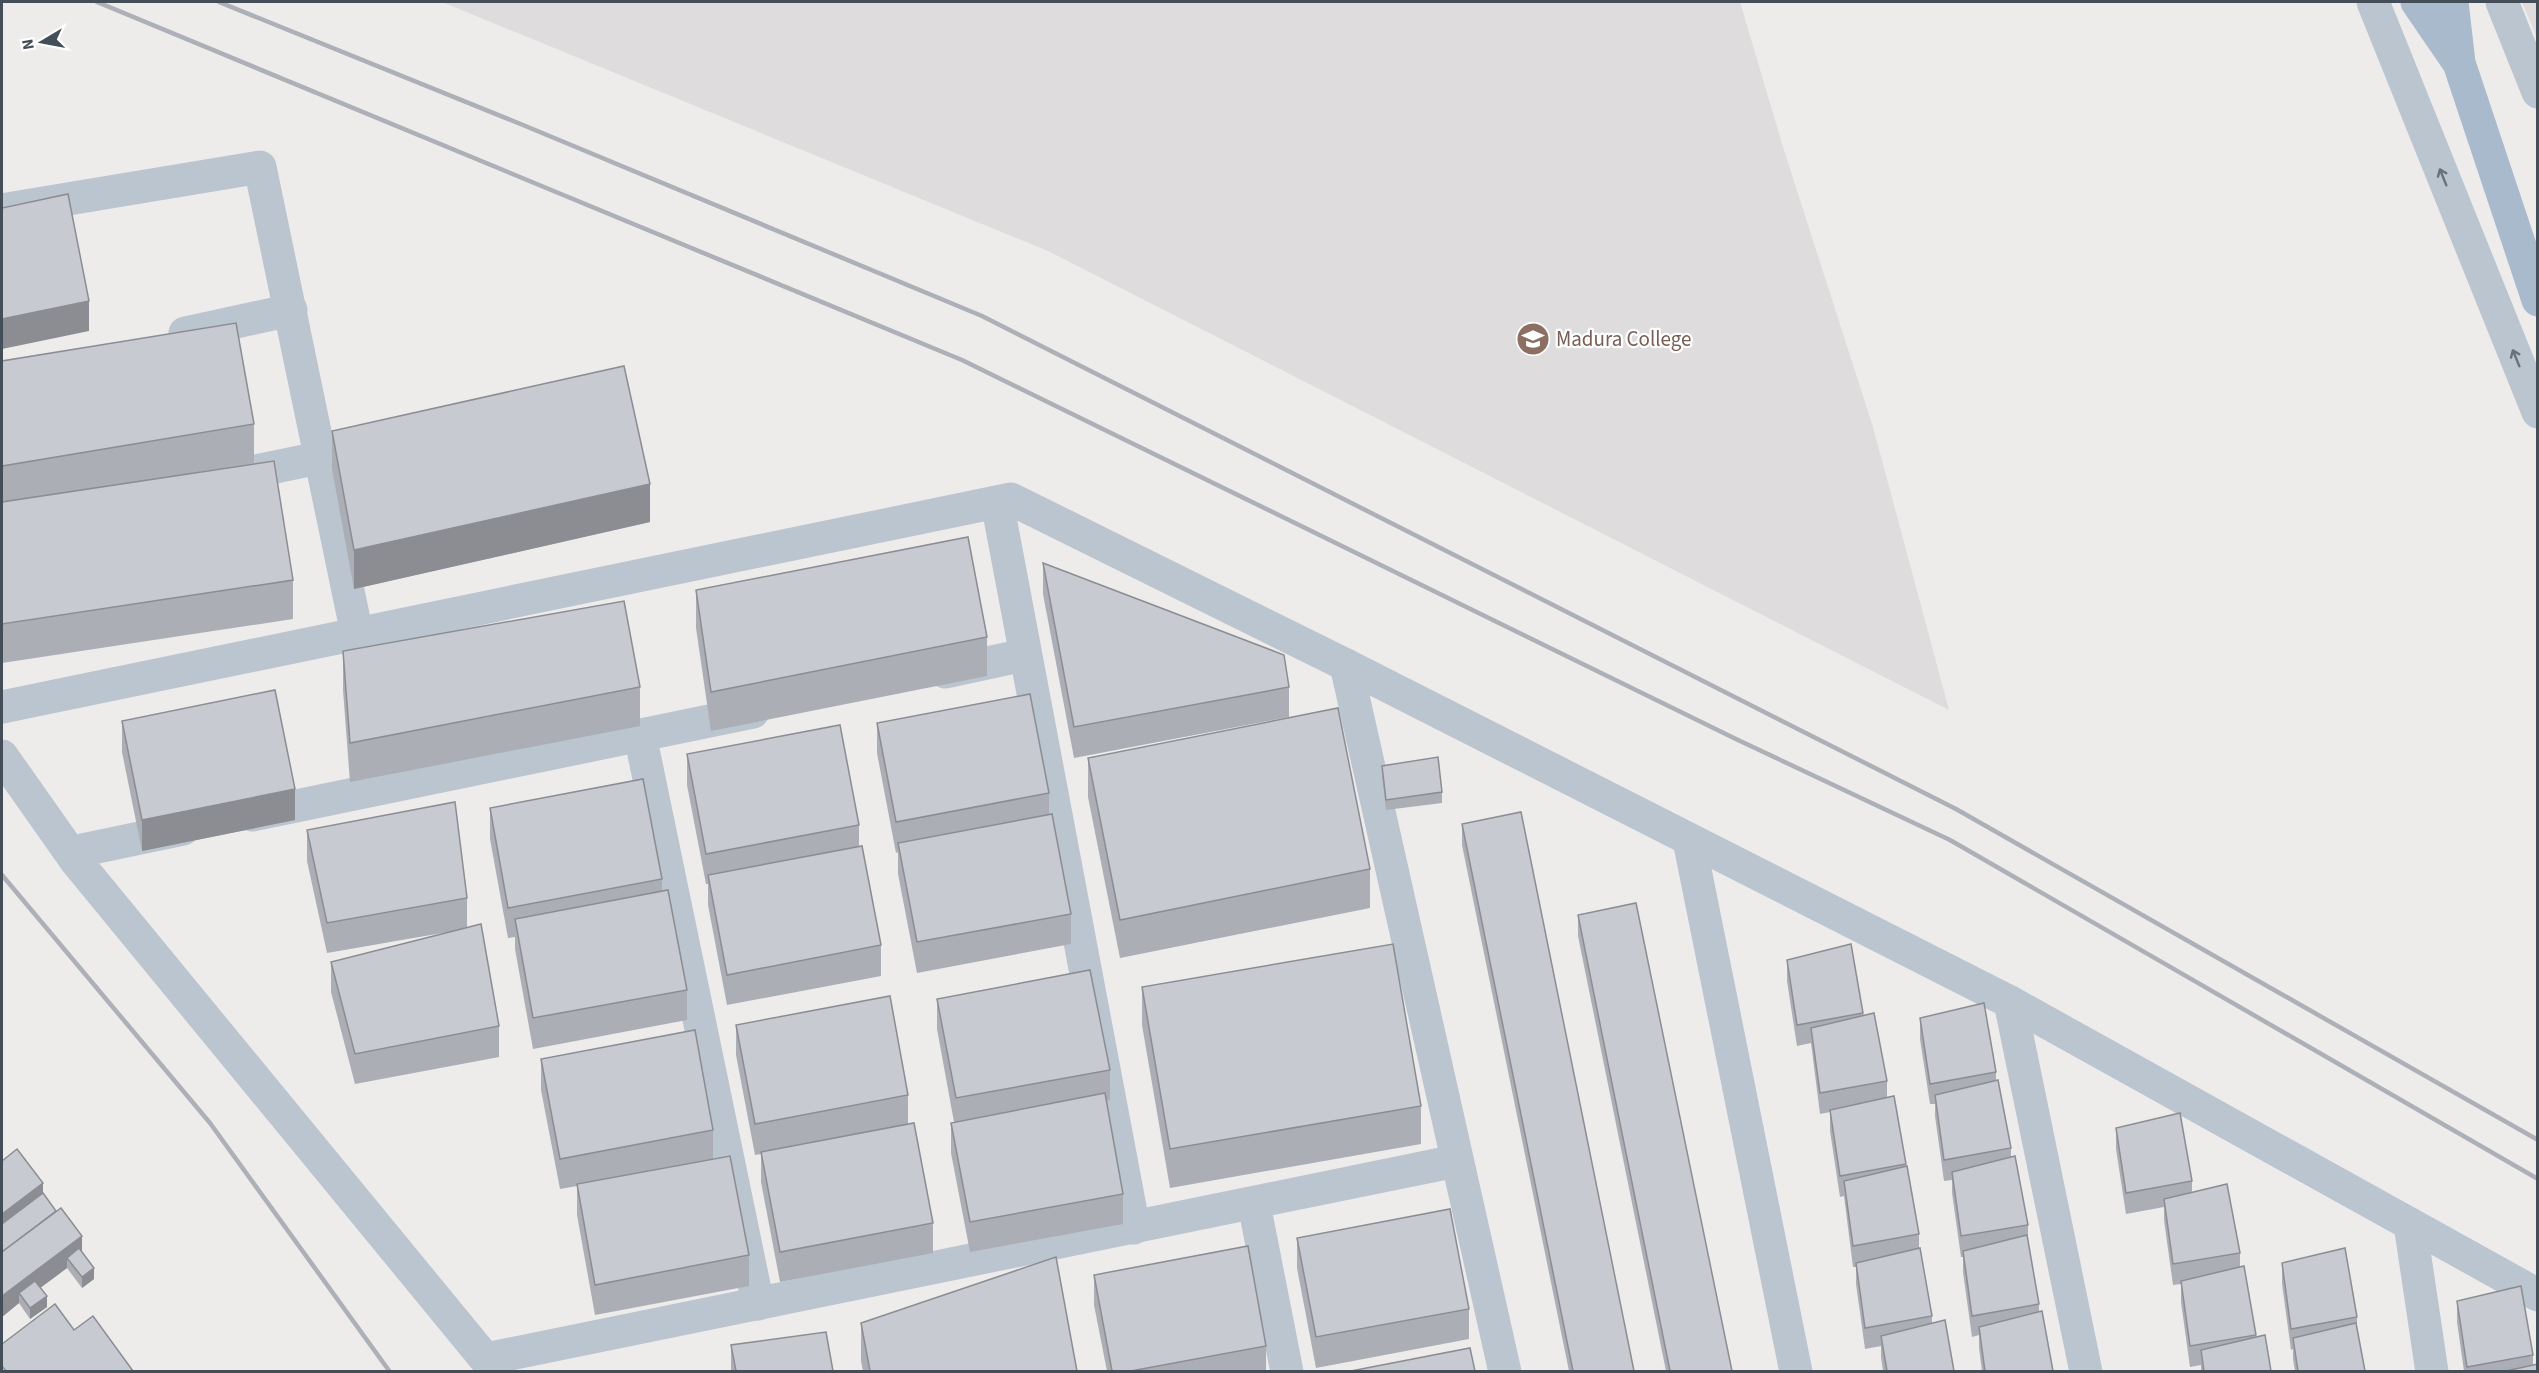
<svg xmlns="http://www.w3.org/2000/svg" width="2539" height="1373" font-family="'Source Sans 3',sans-serif">
	<rect width="100%" height="100%" fill="#eeebeb"/>
	<!-- education -->
	<g fill="#dfdcdd">
		<polygon points="442,2 1740,2 1783,147 1873,427 1949,710 1048,251"/>
		<polygon points="2522,2 2537,2 2537,38"/>
	</g>
	<g fill="none" stroke-linecap="round" stroke-linejoin="round">
		<!-- minor -->
		<g stroke="#bbc5cf" stroke-width="33">
			<polyline points="2373,2 2538,412"/>
			<polyline points="2,210 260,167 357,634"/>
			<polyline points="185,333 291,310"/>
			<polyline points="232,476 343,453"/>
			<polyline points="997,502 1134,1228"/>
			<polyline points="1346,665 1505,1372"/>
			<polyline points="945,672 1025,655"/>
			<polyline points="2,707 1011,499 1346,665 2010,1002 2538,1295"/>
			<polyline points="640,735 758,1304"/>
			<polyline points="2,756 76,861 496,1372"/>
			<polyline points="252,815 753,712"/>
			<polyline points="1689,840 1796,1372"/>
			<polyline points="73,852 183,829"/>
			<polyline points="2010,1002 2086,1372"/>
			<polyline points="1254,1204 1287,1372"/>
			<polyline points="2410,1224 2432,1372"/>
			<polyline points="486,1359 1456,1161"/>
		</g>
		<!-- tertiary -->
		<polyline stroke="#bbc5cf" stroke-width="33" points="2502,2 2538,92"/>
		<!-- primary -->
		<g stroke="#a9bacc" stroke-width="33">
			<polyline points="2417,2 2456,59"/>
			<polyline points="2452,2 2459,63 2538,300"/>
		</g>
		<!-- rail -->
		<g stroke="#adb0b6" stroke-width="4.5">
			<polyline points="97,2 962,360 1738,740 1950,840 2538,1179"/>
			<polyline points="219,2 523,125 982,316 1956,809 2538,1140"/>
			<polyline points="2,875 210,1123 390,1372"/>
		</g>
	</g>
	<!-- wall -->
	<g fill="#abaeb4">
		<polygon points="2,361 254,424 254,463 193,473 293,580 293,619 2,663"/>
		<polygon points="332,431 650,522 354,589 332,469"/>
		<polygon points="1043,563 1289,687 1289,717 1074,758 1043,594"/>
		<polygon points="696,590 987,637 987,676 711,731 696,628"/>
		<polygon points="343,651 640,687 640,726 350,782 343,690"/>
		<polygon points="122,721 295,820 142,851 122,752"/>
		<polygon points="877,723 1049,793 1049,814 1071,914 1071,944 917,973 898,874 898,852 896,853 877,753"/>
		<polygon points="687,754 859,825 859,847 881,945 881,976 727,1005 708,905 708,884 706,884 687,785"/>
		<polygon points="1088,758 1370,869 1370,908 1120,958 1088,797"/>
		<polygon points="1382,766 1442,792 1442,803 1386,810 1382,776"/>
		<polygon points="490,808 662,879 662,891 687,990 687,1020 533,1049 515,949 515,937 508,938 490,839"/>
		<polygon points="1462,824 1634,1371 1569,1371 1462,845"/>
		<polygon points="307,830 467,898 467,927 499,1026 499,1057 355,1084 331,992 331,962 448,932 327,953 307,861"/>
		<polygon points="1578,915 1732,1371 1666,1371 1578,936"/>
		<polygon points="1787,960 1863,1013 1887,1081 1887,1097 1906,1164 1919,1234 1919,1248 1932,1316 1932,1324 1954,1371 1883,1371 1881,1357 1881,1346 1865,1349 1856,1284 1856,1267 1853,1267 1844,1196 1840,1197 1830,1131 1830,1112 1820,1114 1811,1043 1797,1046 1787,981"/>
		<polygon points="1142,987 1421,1106 1421,1144 1170,1188 1142,1025"/>
		<polygon points="937,999 1110,1070 1110,1100 1106,1101 1123,1194 1123,1224 970,1252 951,1153 951,1123 954,1122 937,1029"/>
		<polygon points="1920,1018 1996,1072 1996,1081 2011,1148 2011,1157 2028,1225 2028,1241 2039,1304 2039,1312 2053,1371 1982,1371 1979,1348 1979,1335 1972,1337 1963,1272 1963,1257 1961,1257 1952,1193 1952,1180 1944,1181 1935,1116 1935,1104 1930,1104 1920,1039"/>
		<polygon points="736,1025 908,1095 908,1125 933,1223 933,1253 780,1282 761,1182 761,1154 755,1155 736,1055"/>
		<polygon points="541,1059 713,1130 713,1159 749,1255 749,1286 595,1315 577,1215 577,1186 560,1189 541,1090"/>
		<polygon points="2116,1128 2192,1181 2192,1192 2240,1253 2240,1267 2256,1337 2271,1371 2201,1371 2201,1365 2190,1367 2181,1302 2181,1284 2173,1285 2164,1220 2164,1207 2126,1214 2116,1149"/>
		<polygon points="43,1193 82,1252 94,1279 82,1288 67,1268 40,1288 47,1307 30,1319 19,1303 2,1317"/>
		<polygon points="1297,1238 1469,1309 1469,1339 1316,1368 1297,1268"/>
		<polygon points="2282,1263 2357,1317 2357,1329 2365,1371 2295,1371 2293,1359 2293,1349 2291,1350 2282,1284"/>
		<polygon points="1094,1275 1266,1346 1266,1371 1107,1371 1094,1305"/>
		<polygon points="2457,1301 2533,1355 2533,1365 2538,1371 2464,1371 2457,1322"/>
		<polygon points="861,1323 1077,1371 863,1371 861,1361"/>
		<polygon points="731,1345 833,1371 731,1371"/>
	</g>
	<!-- shaded-wall -->
	<g fill="#8b8d92">
		<polygon points="89,301 89,331 2,349 2,319"/>
		<polygon points="650,484 650,522 354,589 354,550"/>
		<polygon points="295,789 295,820 142,851 142,820"/>
		<polygon points="43,1183 43,1204 2,1235 2,1214"/>
		<polygon points="82,1236 82,1257 67,1258 67,1268 24,1300 19,1293 19,1303 2,1317 2,1296"/>
		<polygon points="94,1268 94,1279 82,1288 82,1277"/>
		<polygon points="47,1296 47,1307 30,1319 30,1308"/>
	</g>
	<!-- building -->
	<g fill="#c7cad1" stroke="#8b8d92" stroke-width="1.5">
		<polygon points="68,194 89,301 2,319 2,208"/>
		<polygon points="236,323 254,424 2,466 2,361"/>
		<polygon points="624,366 650,484 354,550 332,431"/>
		<polygon points="274,461 293,580 2,624 2,502"/>
		<polygon points="968,537 987,637 711,692 696,590"/>
		<polygon points="1043,563 1284,655 1289,687 1074,727"/>
		<polygon points="624,601 640,687 350,743 343,651"/>
		<polygon points="275,690 295,789 142,820 122,721"/>
		<polygon points="1030,694 1049,793 896,822 877,723"/>
		<polygon points="1338,708 1370,869 1120,920 1088,758"/>
		<polygon points="840,725 859,825 706,854 687,754"/>
		<polygon points="1438,757 1442,792 1386,800 1382,766"/>
		<polygon points="643,779 662,879 508,908 490,808"/>
		<polygon points="455,802 467,898 327,923 307,830"/>
		<polygon points="1521,812 1634,1371 1573,1371 1462,824"/>
		<polygon points="1052,814 1071,914 917,942 898,843"/>
		<polygon points="862,846 881,945 727,975 708,875"/>
		<polygon points="668,890 687,990 533,1018 515,919"/>
		<polygon points="1636,903 1732,1371 1670,1371 1578,915"/>
		<polygon points="481,924 499,1026 355,1054 331,962"/>
		<polygon points="1393,944 1421,1106 1170,1149 1142,987"/>
		<polygon points="1851,944 1863,1013 1797,1025 1787,960"/>
		<polygon points="1090,970 1110,1070 956,1098 937,999"/>
		<polygon points="890,996 908,1095 755,1124 736,1025"/>
		<polygon points="1984,1003 1996,1072 1930,1084 1920,1018"/>
		<polygon points="1874,1013 1887,1081 1820,1093 1811,1028"/>
		<polygon points="695,1030 713,1130 560,1159 541,1059"/>
		<polygon points="1998,1080 2011,1148 1944,1160 1935,1095"/>
		<polygon points="1105,1093 1123,1194 970,1222 951,1123"/>
		<polygon points="1894,1096 1906,1164 1840,1176 1830,1110"/>
		<polygon points="2180,1113 2192,1181 2126,1193 2116,1128"/>
		<polygon points="914,1123 933,1223 780,1252 761,1152"/>
		<polygon points="17,1149 43,1183 2,1214 2,1161"/>
		<polygon points="730,1156 749,1255 595,1285 577,1184"/>
		<polygon points="2015,1156 2028,1225 1961,1236 1952,1172"/>
		<polygon points="1907,1166 1919,1234 1853,1246 1844,1181"/>
		<polygon points="2227,1184 2240,1253 2173,1264 2164,1199"/>
		<polygon points="43,1193 56,1211 2,1252 2,1224"/>
		<polygon points="61,1208 82,1236 2,1296 2,1252"/>
		<polygon points="1450,1209 1469,1309 1316,1337 1297,1238"/>
		<polygon points="2027,1235 2039,1304 1972,1316 1963,1251"/>
		<polygon points="1248,1246 1266,1346 1131,1371 1112,1371 1094,1275"/>
		<polygon points="79,1248 94,1268 82,1277 67,1258"/>
		<polygon points="1920,1248 1932,1316 1865,1328 1856,1263"/>
		<polygon points="2345,1248 2357,1317 2291,1329 2282,1263"/>
		<polygon points="1056,1257 1077,1371 870,1371 861,1323"/>
		<polygon points="2244,1266 2256,1335 2190,1346 2181,1281"/>
		<polygon points="35,1281 47,1296 30,1308 19,1293"/>
		<polygon points="2521,1286 2533,1355 2467,1367 2457,1301"/>
		<polygon points="55,1304 74,1330 93,1316 133,1371 6,1371 2,1366 2,1344"/>
		<polygon points="2042,1311 2053,1371 1985,1371 1979,1327"/>
		<polygon points="1945,1320 1954,1371 1887,1371 1881,1336"/>
		<polygon points="2356,1323 2365,1371 2298,1371 2293,1338"/>
		<polygon points="826,1332 833,1371 736,1371 731,1345"/>
		<polygon points="2265,1335 2271,1371 2204,1371 2201,1350"/>
		<polygon points="1470,1348 1475,1371 1351,1371"/>
		<polygon points="2538,1364 2538,1371 2506,1371"/>
	</g>
	<!-- one-way arrows -->
	<defs><path id="oneway-shaft" d="M-6 0H5M1.5-3L5.5 0L1.5 3" fill="none" stroke-width="1.6" stroke-linecap="round" stroke-linejoin="round" transform="scale(1.5)"/></defs>
	<g stroke="#67727c">
		<use href="#oneway-shaft" transform="translate(2443 177) rotate(-112)"/>
		<use href="#oneway-shaft" transform="translate(2516 358) rotate(-112)"/>
	</g>
	<!-- icons -->
	<defs>
		<symbol id="university-disc" viewBox="-11 -11 22 22"><circle r="9.5" fill="#8d6e63" stroke="#fff"/><path d="M0-5L7-2L0 1L-7-2ZM-4 1L0 2.5L4 1V4Q0 6-4 4Z" fill="#fff"/></symbol>
	</defs>
	<g fill-rule="evenodd">
		<use href="#university-disc" x="1514" y="320" width="38" height="38"/>
	</g>
	<g text-anchor="middle" stroke-width="4.5" stroke-linejoin="round" paint-order="stroke">
		<!-- education labels -->
		<g font-size="21" fill="#785e54" stroke="#fff" text-anchor="start">
			<text x="1556" y="346">Madura College</text>
		</g>
	</g>
	<!-- border -->
	<rect width="2539" height="1373" fill="none" stroke="#434e59" stroke-width="6"/>
	<!-- north arrow -->
	<g transform="translate(42 42) rotate(260)" stroke="#ffffff" stroke-width="4.5" paint-order="stroke">
	<path d="M0-4.5L10 22L0 15L-10 22Z" fill="#434e59"/>
	<text y="-9" font-size="16" font-weight="bold" text-anchor="middle" fill="#434e59">N</text>
	</g>
</svg>
